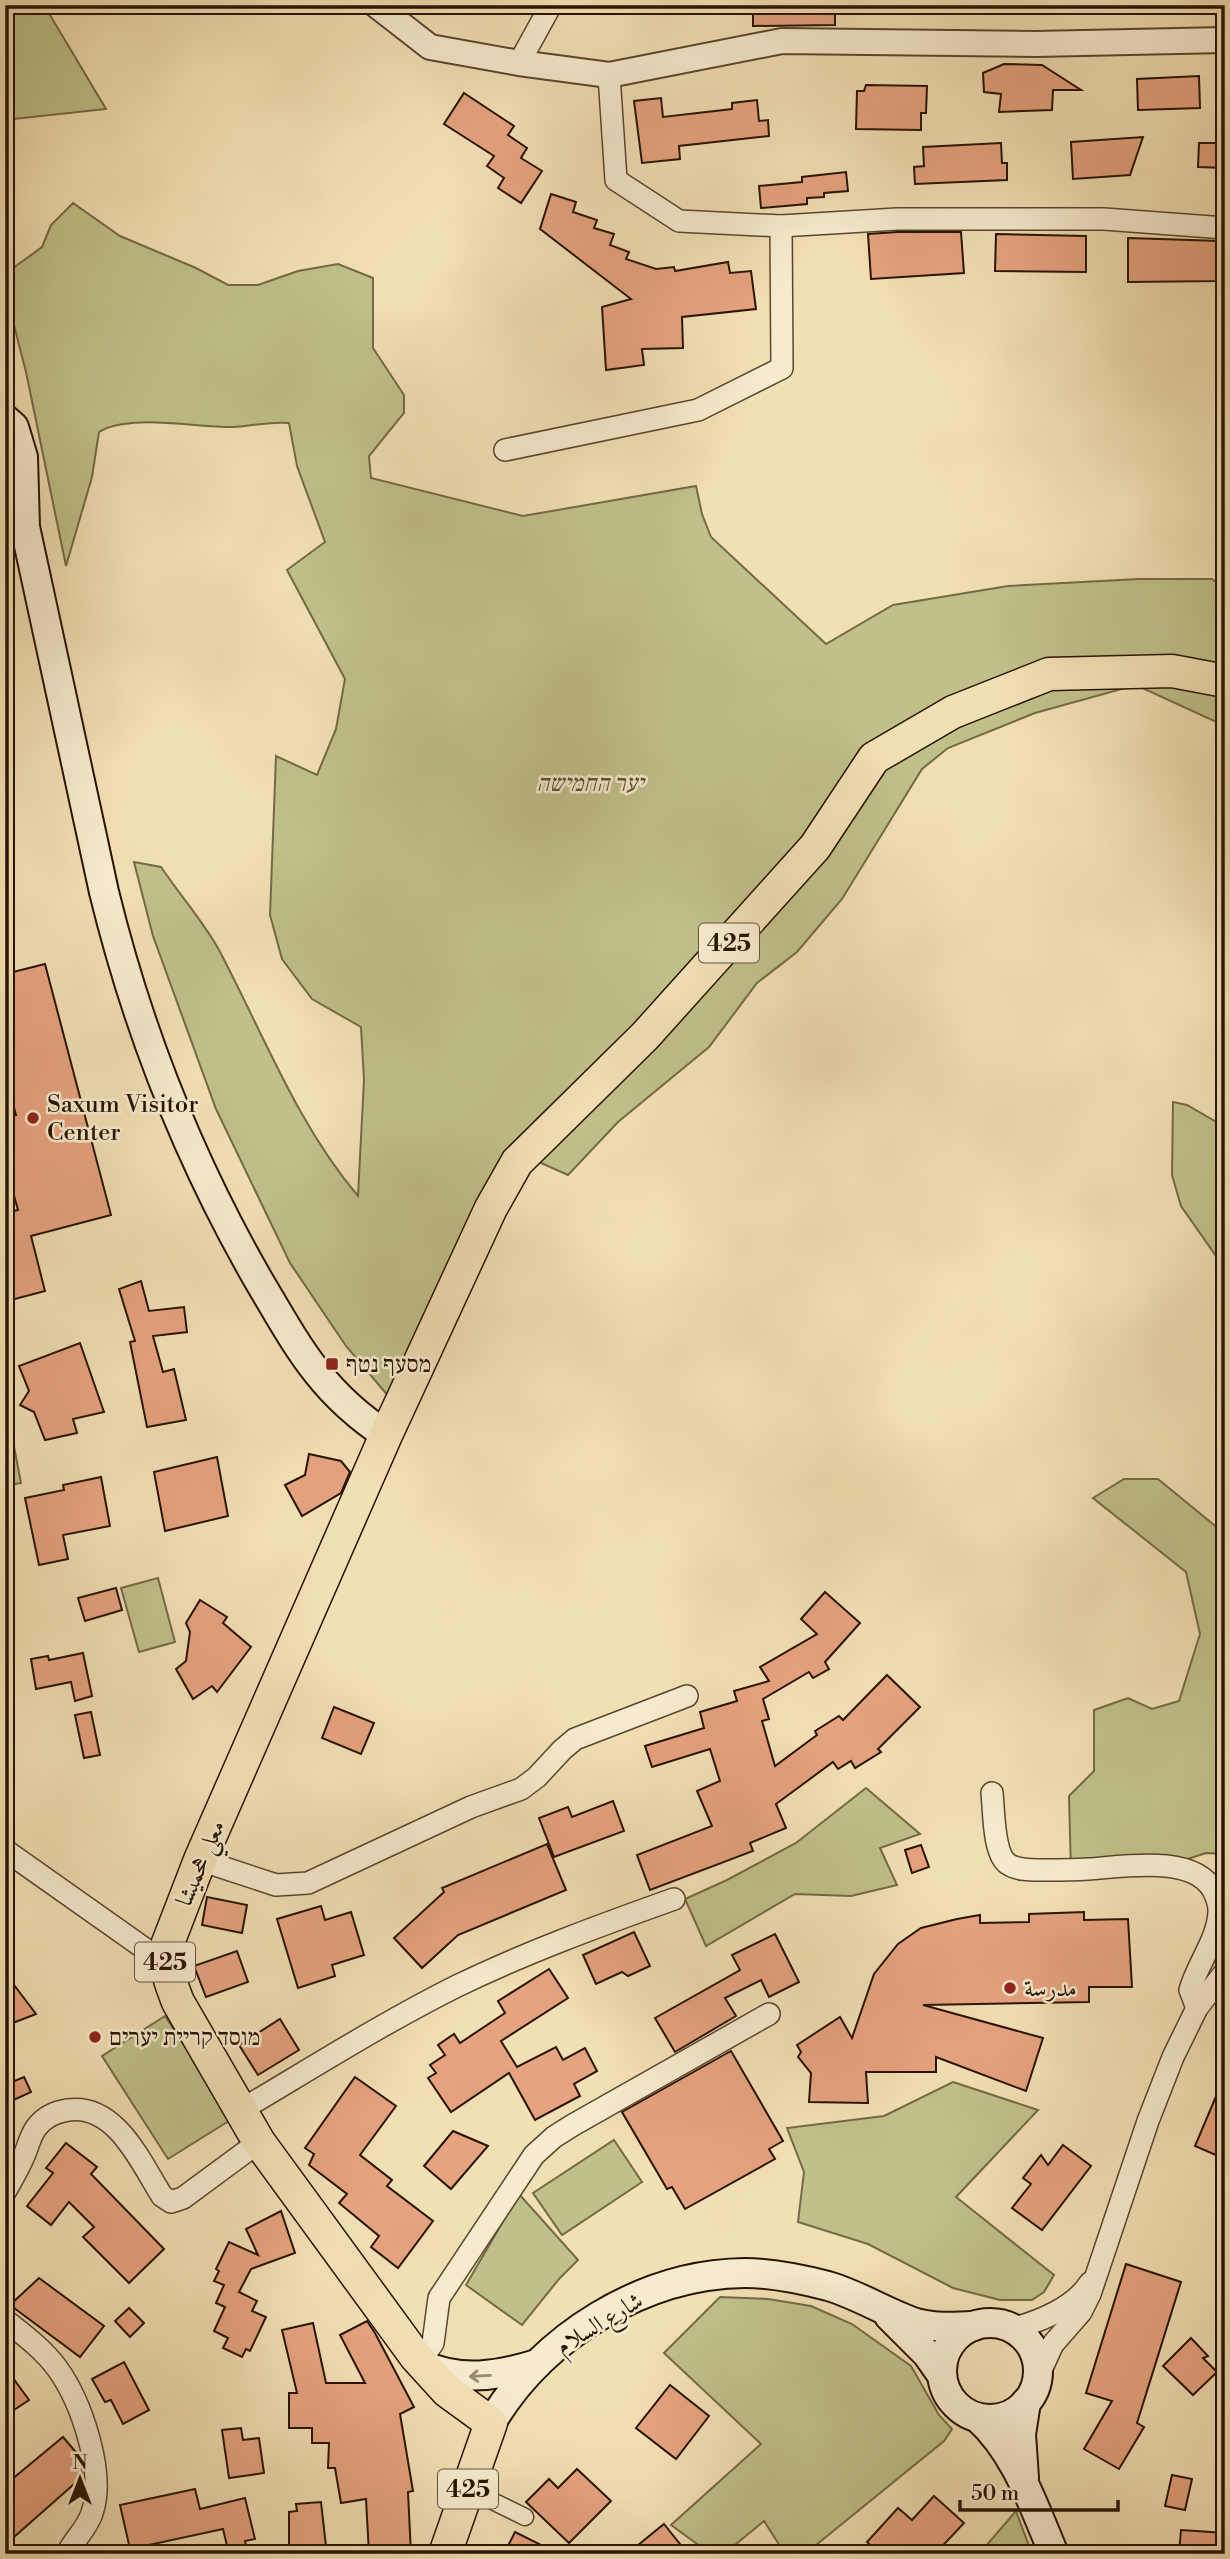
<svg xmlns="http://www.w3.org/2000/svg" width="1230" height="2559" font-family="'Libre Bodoni',Amiri,'Frank Ruhl Libre',serif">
	<rect width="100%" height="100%" fill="#f2e0b5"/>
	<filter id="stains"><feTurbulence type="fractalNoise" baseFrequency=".00286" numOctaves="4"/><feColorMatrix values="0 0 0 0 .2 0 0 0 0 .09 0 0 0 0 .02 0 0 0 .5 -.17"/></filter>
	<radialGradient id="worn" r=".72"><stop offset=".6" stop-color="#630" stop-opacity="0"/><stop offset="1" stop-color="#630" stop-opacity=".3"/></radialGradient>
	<!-- green -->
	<g fill="#c0c18a" stroke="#746a46" stroke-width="2">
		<polygon points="5,5 44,5 106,109 5,120"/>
		<path d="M73,203L120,236L196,268L228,285H258L298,271L338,264L373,278V348L404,395V413L369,456L371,478L523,516L696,486L702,514L711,537L826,644L893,605L1008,586L1139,579H1212L1225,588V726L1136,685L1035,713L948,748L922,769L842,899L797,952L757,983L709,1047L618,1122L568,1175L521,1154L389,1397L346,1346L290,1263L216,1109L153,936L134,862L161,867C179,894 204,922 219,950C263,1033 297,1124 358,1196L364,1080L361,1027L312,999L282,959L270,915L276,756L317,775L336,729L345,679L287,570L325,542L297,466L289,423C271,421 253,426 234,427C199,428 128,413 99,432L92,477L66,566L26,372L5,290V274L42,247L51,225Z"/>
		<polygon points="1173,1102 1187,1105 1225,1127 1225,1263 1216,1256 1181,1206 1172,1175"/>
		<polygon points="5,1399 21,1483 5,1486"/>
		<polygon points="1124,1479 1158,1479 1225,1534 1225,1854 1206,1853 1154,1870 1071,1874 1069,1796 1094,1771 1094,1710 1128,1698 1152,1709 1179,1701 1200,1634 1186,1572 1093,1498"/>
		<polygon points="158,1578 175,1642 139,1652 121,1588"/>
		<polygon points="866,1788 920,1834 880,1848 897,1885 851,1896 795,1894 706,1946 685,1899 727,1880 796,1843"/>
		<polygon points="165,2016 232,2119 168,2159 102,2056"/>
		<polygon points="953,2082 1038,2110 956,2197 1054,2275 1044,2292 1032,2300 1000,2300 953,2288 868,2244 798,2222 804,2172 787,2128 884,2116"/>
		<polygon points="614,2140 642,2182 562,2235 533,2193"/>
		<polygon points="519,2194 578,2260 559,2279 522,2325 466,2285"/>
		<polygon points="720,2297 768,2299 811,2306 852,2324 911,2366 939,2415 952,2429 944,2441 805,2554 785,2554 764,2521 724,2554 711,2554 671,2525 761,2444 664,2353"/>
		<polygon points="1016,2511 1032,2554 979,2554"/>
	</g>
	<!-- building -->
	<g fill="#e6a37f" stroke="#271301" stroke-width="2">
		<polygon points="753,5 835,5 835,25 753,26"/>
		<polygon points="1004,64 1042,65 1081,90 1053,90 1052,110 999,112 1001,94 984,92 983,73"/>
		<polygon points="1199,76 1200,108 1138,110 1137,79"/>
		<polygon points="866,85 927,86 926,113 921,113 921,130 856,129 857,91 864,91"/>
		<polygon points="464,93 514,126 508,135 527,148 521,158 542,171 521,203 498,188 504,178 487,166 494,156 444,124"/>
		<polygon points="661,98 663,117 732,109 732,103 757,100 759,121 768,120 769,136 679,146 680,159 642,163 634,101"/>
		<polygon points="1143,137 1130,175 1073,179 1071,142"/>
		<polygon points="1001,143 1002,163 1007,163 1007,180 915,184 914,167 924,166 923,147"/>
		<polygon points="1199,143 1225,143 1225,168 1198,167"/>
		<polygon points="846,172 848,191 824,193 824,197 807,198 807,204 761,208 759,186 802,182 802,177"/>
		<polygon points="551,194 576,202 573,212 597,220 594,228 614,234 610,245 629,252 626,259 656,269 674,267 675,271 728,262 730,273 751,271 756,309 682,317 683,348 642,349 644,365 606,370 602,307 631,299 540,229"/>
		<polygon points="897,232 961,232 964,273 871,279 868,234"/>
		<polygon points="996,234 1086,236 1086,272 995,271"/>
		<polygon points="1128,238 1220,241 1220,281 1128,282"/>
		<polygon points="45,964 111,1215 31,1236 45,1291 11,1300 5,1278 5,1213 18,1210 5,1163 5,1118 16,1115 5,1074 5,974"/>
		<polygon points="141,1281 149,1311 184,1307 187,1332 153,1336 163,1372 174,1369 186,1420 147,1427 130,1342 135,1341 119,1289"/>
		<polygon points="80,1343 104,1412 73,1419 77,1433 45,1440 34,1412 20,1405 29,1391 19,1366"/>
		<polygon points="309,1454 341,1461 350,1472 341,1493 302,1516 285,1485 305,1475"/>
		<polygon points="217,1457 228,1516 165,1531 154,1472"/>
		<polygon points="101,1477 110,1526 63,1535 68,1559 39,1565 25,1498 64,1490 63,1485"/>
		<polygon points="116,1588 122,1610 85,1621 78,1598"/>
		<polygon points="825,1592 860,1623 825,1662 829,1669 813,1678 809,1672 763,1699 769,1719 762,1721 775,1766 817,1735 815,1731 839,1716 843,1720 887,1675 920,1707 878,1749 881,1752 855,1768 851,1761 838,1769 833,1762 776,1804 786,1828 750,1843 753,1851 650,1890 637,1855 712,1826 697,1791 720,1781 710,1749 652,1767 645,1746 704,1728 700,1712 737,1701 734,1691 769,1681 760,1667 817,1634 801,1619"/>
		<polygon points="200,1600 227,1617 223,1623 251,1647 217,1692 212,1686 193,1699 176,1669 186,1661 190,1632 186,1623"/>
		<polygon points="83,1653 92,1696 75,1701 71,1682 36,1689 31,1659 48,1656 49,1660"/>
		<polygon points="334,1707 374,1723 361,1754 322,1738"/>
		<polygon points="91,1712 100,1755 84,1758 75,1715"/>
		<polygon points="613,1801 624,1831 554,1857 539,1818 568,1807 572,1817"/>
		<polygon points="547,1844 566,1890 458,1935 422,1968 394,1938 444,1892 442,1888"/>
		<polygon points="921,1845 929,1867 912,1873 905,1850"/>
		<polygon points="207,1897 247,1905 242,1933 202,1925"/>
		<polygon points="321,1906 325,1920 351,1912 364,1955 332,1965 335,1976 298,1988 277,1919"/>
		<polygon points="1084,1912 1084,1920 1128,1919 1132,1987 1089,1987 1089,2002 923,2005 1043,2038 1026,2091 936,2057 936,2072 866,2072 868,2103 809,2102 811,2073 798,2057 801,2052 797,2045 840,2017 852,2038 874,1974 898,1944 921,1928 957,1919 980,1915 980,1923 1029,1922 1029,1914"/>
		<polygon points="634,1932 650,1966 628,1976 622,1972 596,1984 583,1955"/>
		<polygon points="775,1934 799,1982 769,1997 761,1980 725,1998 736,2016 675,2052 655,2018 740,1970 732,1955"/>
		<polygon points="237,1951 248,1982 206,1997 194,1966"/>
		<polygon points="549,1969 568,1998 501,2041 517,2067 556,2047 563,2060 585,2048 597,2071 574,2084 580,2096 535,2120 509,2073 451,2112 428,2078 436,2073 430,2065 445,2055 438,2045 454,2034 460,2043 505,2013 498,2001"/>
		<polygon points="5,1973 36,2014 5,2026"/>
		<polygon points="280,2019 299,2050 258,2075 239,2045"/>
		<polygon points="731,2051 783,2141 769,2149 775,2159 685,2209 672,2187 667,2189 622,2112"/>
		<polygon points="1225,2075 1225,2159 1195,2146"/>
		<polygon points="24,2077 31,2092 5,2104 5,2085"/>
		<polygon points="355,2077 396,2106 360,2155 392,2180 387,2186 433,2221 398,2268 371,2247 379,2236 339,2203 347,2194 309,2165 314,2154 305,2148"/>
		<polygon points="453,2131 488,2146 451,2189 424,2166"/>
		<polygon points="66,2143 97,2167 91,2174 164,2249 129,2283 83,2237 94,2227 69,2202 51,2225 27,2206 53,2173 46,2168"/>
		<polygon points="1063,2145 1091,2166 1042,2230 1012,2208 1031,2184 1023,2178 1041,2155 1048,2165"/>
		<polygon points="281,2211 295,2253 251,2269 239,2292 257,2301 252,2311 266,2317 250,2351 246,2349 242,2357 223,2348 228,2338 214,2331 225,2307 216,2303 224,2285 214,2281 219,2271 216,2269 229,2242 258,2255 246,2229"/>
		<polygon points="1126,2264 1181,2282 1137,2423 1144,2427 1119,2469 1084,2449 1112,2401 1086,2393"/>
		<polygon points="39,2278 104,2326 80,2357 10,2305"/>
		<polygon points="129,2308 144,2323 130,2337 115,2321"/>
		<polygon points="367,2321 375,2333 414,2407 400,2414 413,2491 408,2492 411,2554 369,2554 366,2499 341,2503 335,2468 328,2468 329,2443 312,2443 312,2428 289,2428 289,2393 297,2393 282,2330 313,2323 326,2383 365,2383 340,2335"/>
		<polygon points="1191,2338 1208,2356 1203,2358 1217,2372 1193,2395 1163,2366"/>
		<polygon points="124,2362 149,2410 123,2424 111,2400 105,2402 92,2379"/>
		<polygon points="5,2367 29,2400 5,2416"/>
		<polygon points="670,2385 709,2416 676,2459 636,2428"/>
		<polygon points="241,2428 243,2440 259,2438 264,2473 229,2478 222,2430"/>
		<polygon points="63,2437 80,2457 82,2477 14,2537 5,2527 5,2485"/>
		<polygon points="577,2469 611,2501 569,2543 526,2502 549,2479 558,2488"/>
		<polygon points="1172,2475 1192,2479 1185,2510 1165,2506"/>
		<polygon points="195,2489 200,2509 245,2498 255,2539 245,2541 247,2550 229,2554 223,2529 130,2549 120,2505"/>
		<polygon points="934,2496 964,2523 935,2554 880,2554 867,2542 898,2508 912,2520"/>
		<polygon points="321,2502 326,2546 289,2549 289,2512 297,2511 296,2504"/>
		<polygon points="664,2524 688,2554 627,2554"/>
		<polygon points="1181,2530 1225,2533 1225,2554 1179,2554"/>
		<polygon points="515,2532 559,2554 504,2554"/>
	</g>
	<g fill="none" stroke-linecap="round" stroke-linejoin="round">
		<defs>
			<polyline id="pedestrian" points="468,2489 525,2517"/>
			<g id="minor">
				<polyline points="519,63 551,5"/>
				<polyline points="609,75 616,180 679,221 781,226 897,219 1104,219 1225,228"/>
				<polyline points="505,450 698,410 782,368 781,226"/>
				<path d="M992,1793C994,1810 993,1854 1008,1864C1018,1871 1034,1870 1045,1870C1059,1870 1073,1870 1088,1869C1122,1867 1193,1854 1213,1890C1216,1896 1219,1904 1219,1910C1219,1938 1197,1964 1190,1990L1197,2008"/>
				<polyline points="5,1850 165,1963"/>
				<polyline points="200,1860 276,1885 308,1883 471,1807 521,1789 537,1777 562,1750 575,1739 687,1696"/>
				<path d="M241,2110C312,2068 383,2023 457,1986C527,1952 601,1925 674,1899"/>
				<path d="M5,2192C11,2181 18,2170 23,2158C28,2148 29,2138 36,2128C44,2117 54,2112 68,2110C116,2103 141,2163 162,2196L171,2202L183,2198L259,2142"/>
				<path d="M5,2320C24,2335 43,2349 57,2368C81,2401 106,2473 92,2513C87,2529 74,2539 67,2554"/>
				<path d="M1011,2329C1038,2322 1074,2308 1090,2283"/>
				<polyline points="420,2361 433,2343 439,2298 534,2155 554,2137 573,2125 769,2014"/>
				<polyline points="1037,2379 1053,2344 1081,2312 1090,2294 1148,2121 1173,2057 1197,2008 1225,1972"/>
			</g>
			<polyline id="tertiary" points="376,5 430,47 519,63 609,75 782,41 1035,44 1225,40"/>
			<g id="secondary">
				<path d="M5,419L14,427L23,457L25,527L104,892C138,1031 188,1158 259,1281C298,1347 321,1392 386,1435"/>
				<polyline points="889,2316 927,2354 941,2374"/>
				<circle cx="990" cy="2371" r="48"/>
				<path d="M423,2365C461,2382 498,2376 537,2364"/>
				<path d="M978,2418C1016,2452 1034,2507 1054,2554"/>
				<path d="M491,2423C542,2337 643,2274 745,2273C773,2273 801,2279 828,2286C859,2295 886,2313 916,2323C935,2328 955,2327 974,2326"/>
				<polyline points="1024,2478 1021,2434 1026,2402"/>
			</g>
			<path id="primary" d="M445,2554L491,2423L447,2391L416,2357L259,2142L178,2002C171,1984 165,1969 166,1948L200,1860L386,1435L491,1208L517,1162L645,1036L815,847L874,758L953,712L1049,674L1172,671L1225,681"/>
		</defs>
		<!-- pedestrian casing -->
		<use href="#pedestrian" stroke="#5a462e" stroke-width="19"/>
		<!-- minor casing -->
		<use href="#minor" stroke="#5a462e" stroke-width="24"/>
		<!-- tertiary casing -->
		<use href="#tertiary" stroke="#5a462e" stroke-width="28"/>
		<!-- secondary casing -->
		<use href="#secondary" stroke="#271301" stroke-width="32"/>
		<!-- primary casing -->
		<use href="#primary" stroke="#271301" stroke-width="35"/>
		<!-- pedestrian -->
		<use href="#pedestrian" stroke="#f7ebcf" stroke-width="16"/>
		<!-- minor -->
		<use href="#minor" stroke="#f7ebcf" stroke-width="21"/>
		<!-- tertiary -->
		<use href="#tertiary" stroke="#f7ebcf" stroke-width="24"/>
		<!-- secondary -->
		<use href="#secondary" stroke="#f7ebcf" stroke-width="28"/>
		<!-- primary -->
		<use href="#primary" stroke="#f2e0b5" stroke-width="32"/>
	</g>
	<!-- one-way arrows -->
	<defs><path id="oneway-shaft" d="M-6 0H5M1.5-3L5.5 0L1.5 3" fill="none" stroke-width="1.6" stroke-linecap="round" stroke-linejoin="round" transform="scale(1.75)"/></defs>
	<use stroke="#998a72" href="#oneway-shaft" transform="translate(480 2376) rotate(177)"/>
	<!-- markers -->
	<g fill="#8f2418" stroke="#f7ebcf" stroke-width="2.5">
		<circle cx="33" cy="1118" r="7"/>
		<rect x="325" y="1357" width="14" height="14" rx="3.5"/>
		<circle cx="1010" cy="1988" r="7"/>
		<circle cx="95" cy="2037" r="7"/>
	</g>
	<g text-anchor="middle" stroke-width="5" stroke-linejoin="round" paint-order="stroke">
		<!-- shield labels -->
		<g fill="#f7ebcf" stroke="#65543f" stroke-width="2">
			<rect x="699" y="923.5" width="60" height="39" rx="5"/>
			<rect x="135" y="1942.5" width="60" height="39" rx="5"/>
			<rect x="438" y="2469.5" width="60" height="39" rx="5"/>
		</g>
		<g font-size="23" font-weight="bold" fill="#271301">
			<text x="729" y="951">425</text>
			<text x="165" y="1970">425</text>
			<text x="468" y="2497">425</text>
		</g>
		<!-- park labels -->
		<g font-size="24" font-style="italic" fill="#5d5031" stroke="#f7ebcf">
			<text x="590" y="791">יער החמישה</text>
		</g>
		<!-- poi labels -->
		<g font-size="24" fill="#271301" stroke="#f7ebcf" text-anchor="start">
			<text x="47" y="1112">Saxum Visitor<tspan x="47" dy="28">Center</tspan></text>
			<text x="346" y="1372">מסעף נטף</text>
			<text x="1024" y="1996">مدرسة</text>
			<text x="109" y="2045">מוסד קריית יערים</text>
		</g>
		<!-- street labels -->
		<g font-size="24" fill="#271301" stroke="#f7ebcf">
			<text transform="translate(200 1863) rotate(-67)" y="8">معلي هحميشا</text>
			<text transform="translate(599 2323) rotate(-31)" y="8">شارع السلام</text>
		</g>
	</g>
	<!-- margin -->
	<rect width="1230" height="2559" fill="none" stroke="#f2e0b5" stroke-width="28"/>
	<rect x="7" y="7" width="1216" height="2545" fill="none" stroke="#271301" stroke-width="3.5"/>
	<rect x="14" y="14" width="1202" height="2531" fill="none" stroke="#271301" stroke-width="2"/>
	<!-- north arrow -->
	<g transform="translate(80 2479)" stroke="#f7ebcf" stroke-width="5" paint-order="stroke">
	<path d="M0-5L12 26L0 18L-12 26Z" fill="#271301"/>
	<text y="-10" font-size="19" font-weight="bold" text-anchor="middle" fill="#271301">N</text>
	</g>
	<!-- scale -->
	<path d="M960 2500v10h158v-10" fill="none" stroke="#271301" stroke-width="3.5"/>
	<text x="971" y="2500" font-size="21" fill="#271301" stroke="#f7ebcf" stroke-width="5" paint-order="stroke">50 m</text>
	<rect width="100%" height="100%" filter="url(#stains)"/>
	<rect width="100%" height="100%" fill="url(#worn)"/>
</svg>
